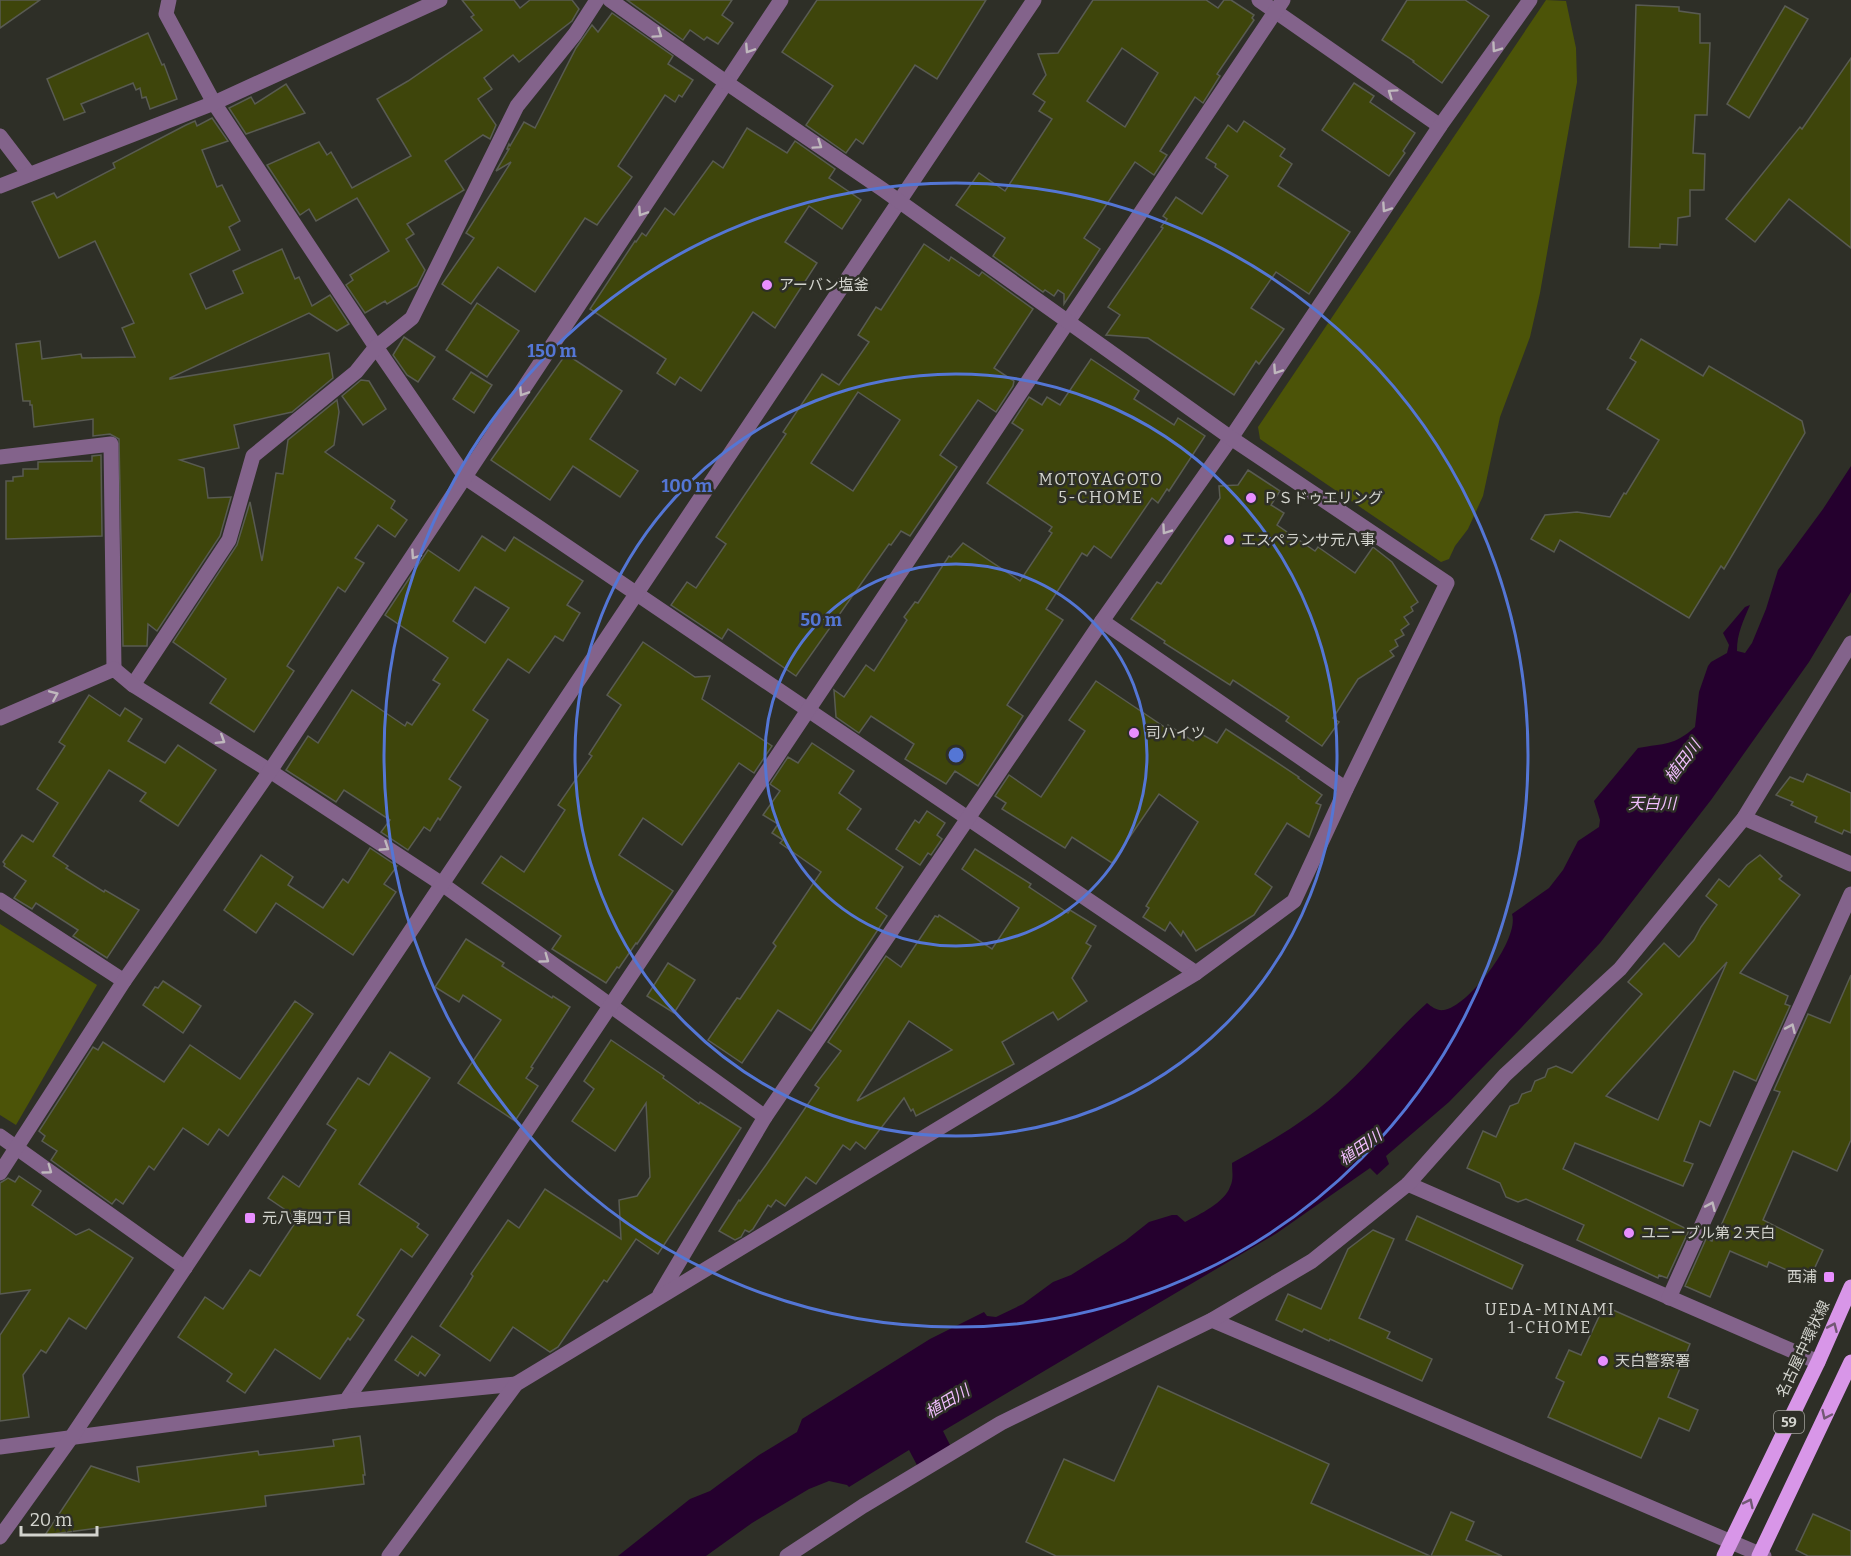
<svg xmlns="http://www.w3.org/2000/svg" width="1851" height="1556" font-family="Bitter,'Noto Sans JP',serif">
	<rect width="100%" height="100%" fill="#2e2f27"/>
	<!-- green -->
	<g fill="#4c5408">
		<polygon points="1546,0 1566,1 1576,48 1577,82 1540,293 1530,337 1500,417 1483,496 1468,529 1455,546 1449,559 1441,562 1260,439 1258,427"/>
		<polygon points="0,924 97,985 16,1125 0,1115"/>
	</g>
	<!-- water -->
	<path fill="#25002e" d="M1851,466V592L1809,662L1711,800L1600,943L1521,1028L1449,1102L1386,1156L1389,1164L1377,1175L1370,1168L1277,1233L943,1431L951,1447L918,1467L909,1450L849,1487L847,1485L829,1481L809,1489L752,1523L706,1556H618L690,1499L710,1491L759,1455L797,1432L802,1419L930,1339L984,1312L987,1316L996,1317L1023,1304L1053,1282L1071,1275L1125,1241L1149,1222L1172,1215H1177L1185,1222C1200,1214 1224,1203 1230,1187C1234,1179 1232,1171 1232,1163C1272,1141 1313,1117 1346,1085C1374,1059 1398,1029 1427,1003C1432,1007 1437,1011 1444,1010C1469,1006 1520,939 1512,914L1549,888L1563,870L1578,841L1599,827L1600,820L1594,801L1638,748C1665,743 1674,746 1695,727L1699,692L1708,666L1711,662L1727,653L1729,645L1723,633L1745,607L1750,605C1743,622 1737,633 1737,651L1745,653L1752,643L1766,609L1778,570L1823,509Z"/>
	<!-- building -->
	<g fill="#3e450b" stroke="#595b52" stroke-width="1.5" fill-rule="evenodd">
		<polygon points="0,0 40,0 0,28"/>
		<polygon points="462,0 514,0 520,8 530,0 572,0 579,9 572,21 519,62 513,55 484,78 492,89 478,99 496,125 490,139 483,135 445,161 464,190 407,224 414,234 406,239 425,270 417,286 387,304 385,301 365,313 346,285 353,280 350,275 389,251 357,198 316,221 309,209 300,215 267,165 319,142 327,155 331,152 352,188 411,156 377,99 408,81 482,30 471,17 474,15"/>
		<polygon points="627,0 732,0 722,15 733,23 718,44 707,37 704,40 690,30 683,40"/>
		<polygon points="817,0 986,0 937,79 915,65 863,144 856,139 846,153 806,125 833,86 782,52"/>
		<path d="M1093,0H1206L1218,8L1224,0H1231L1254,15L1252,18L1254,20L1217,74L1220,76L1203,103L1195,97L1160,151L1167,155L1154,175L1135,162L1084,238L1100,249L1064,304V294L1058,290L1054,296L1045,290L1043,292L993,256L1005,238L956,205L979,173L1005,191L1052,119L1039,111L1045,102L1033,94L1046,75L1038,54L1058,53ZM1122,48L1158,73L1125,127L1087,101Z"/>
		<polygon points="1407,0 1465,0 1489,16 1442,83 1413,62 1414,61 1382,40"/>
		<polygon points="1636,5 1679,7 1679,11 1700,14 1700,43 1710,43 1707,115 1695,115 1693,153 1705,154 1704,190 1690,190 1690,216 1678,218 1677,245 1660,244 1660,248 1629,247"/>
		<polygon points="1785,6 1808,19 1749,118 1727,104"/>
		<polygon points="612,13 673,56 668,64 693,80 682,97 679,95 675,102 665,95 618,166 632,177 597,225 585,218 535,292 498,267 471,304 442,284 474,238 466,233 511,162 496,171 509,149 507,149 509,144 510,146 524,122 535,128 576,48 592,25 598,32"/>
		<polygon points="148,33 162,65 164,64 177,99 150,109 146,97 142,98 140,88 136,90 133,83 81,104 85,112 64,120 47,79"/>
		<polygon points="1851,58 1851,248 1789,199 1755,242 1726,219 1800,127 1802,129"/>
		<polygon points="1354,83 1374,96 1370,102 1415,133 1403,151 1405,153 1389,176 1322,130"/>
		<polygon points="286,84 305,113 246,134 229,108 251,97 255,104"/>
		<polygon points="212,118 228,141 202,150 217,187 222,185 240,221 229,227 240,250 190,274 206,309 243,293 233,271 282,249 295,279 299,277 312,306 330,295 349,324 337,331 309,313 170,378 170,379 329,353 333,378 292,412 234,425 239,448 180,460 204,468 208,498 231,497 220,536 157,631 148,624 147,646 123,646 119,439 110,434 93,436 93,419 34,427 32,405 30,405 30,401 23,401 16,344 40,341 42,359 81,354 82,358 135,357 122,328 134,323 95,241 59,258 32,202 54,193 57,198 115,168 113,163 186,125 195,121 197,126"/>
		<polygon points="1244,121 1285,149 1280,156 1292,164 1278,186 1350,232 1309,294 1276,272 1251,308 1284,329 1259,364 1256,361 1234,395 1148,338 1106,335 1120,315 1108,307 1163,228 1161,227 1167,219 1163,216 1176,197 1202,214 1228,176 1215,167 1216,164 1206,158 1228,125 1237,132"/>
		<polygon points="747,128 787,153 795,141 835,169 829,178 861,200 842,229 809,206 785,242 817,263 775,328 753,312 701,391 680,377 675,385 657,373 666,359 590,309 635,241 636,242 642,233 646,236 665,208 674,215 713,161 723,168"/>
		<path d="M924,244L949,261L951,257L979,276L982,272L1033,309L994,368L1014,381L1013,386L996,412L978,400L940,455L957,467L910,536L901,531L891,545L889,544L796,676L728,629L722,639L671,605L687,582L696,588L726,544L716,537L786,434L783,432L822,374L839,385L869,342L858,335L876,307L881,310ZM858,392L900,420L853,491L811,463Z"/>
		<polygon points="477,303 519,331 487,377 446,350"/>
		<polygon points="404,337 435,357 418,382 407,375 393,355"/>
		<polygon points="1641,339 1703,376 1709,366 1802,421 1805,433 1724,569 1721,566 1689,618 1560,540 1554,552 1531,539 1545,515 1577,512 1610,517 1624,493 1626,494 1659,440 1607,409 1636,362 1630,358"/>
		<polygon points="566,354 622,391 590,439 638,471 620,497 573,466 550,500 491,460"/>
		<polygon points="1091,359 1139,391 1134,399 1174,425 1178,418 1205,436 1169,491 1167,489 1158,503 1152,498 1111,558 1094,546 1087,556 1082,553 1046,609 1063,620 1007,705 1023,716 978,786 955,771 946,784 905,759 914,744 871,716 859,733 836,717 834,690 844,697 866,665 874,671 907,620 904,617 915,602 918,603 949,556 951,557 963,543 1020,581 1052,533 1049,531 1052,527 987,483 1023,430 1012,423 1029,397 1042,405 1047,397 1060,405"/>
		<polygon points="471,372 492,385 474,413 453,399"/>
		<polygon points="361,380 369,381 386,409 363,425 342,396"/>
		<polygon points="337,400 339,412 334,445 325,452 395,501 391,508 407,520 395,537 378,525 355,558 364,563 345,592 338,587 287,666 294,671 254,732 210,703 226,679 173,642 237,545 250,502 262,561 276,473 283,474 288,440"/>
		<polygon points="101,455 102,536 6,539 6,481 13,481 13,477 23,476 23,469 38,469 38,462 92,461 92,456"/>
		<polygon points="1248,470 1280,491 1271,505 1284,513 1277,525 1315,551 1318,547 1355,573 1373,547 1392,562 1418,602 1411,607 1413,611 1404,617 1409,624 1401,630 1404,635 1395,640 1398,646 1390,651 1394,656 1358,679 1333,718 1339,722 1322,746 1286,721 1289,717 1233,680 1230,685 1164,643 1165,641 1131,619 1157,582 1161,584 1220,498 1219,486 1238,485"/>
		<path d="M482,536L505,551L514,537L583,581L567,605L580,613L563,641L555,636L529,673L508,659L473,710L488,720L449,779L461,787L440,820L438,818L430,831L424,827L408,850L381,832L390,820L344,790L336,802L286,770L308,736L318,743L352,690L405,726L407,722L412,725L440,684L433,680L448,658L385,615L428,550L459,571ZM475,587L509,608L485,643L453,621Z"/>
		<polygon points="643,642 695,677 710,676 702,699 772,746 754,773 739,763 682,845 643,818 619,855 673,891 637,944 636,943 619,968 617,967 606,983 552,949 561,936 482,883 501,856 524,872 565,810 558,805 592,756 589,754 621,705 607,695"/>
		<polygon points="1096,681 1166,728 1168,725 1193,741 1198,732 1217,743 1226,729 1299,777 1298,778 1322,795 1316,803 1321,805 1309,837 1287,823 1255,874 1272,887 1254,915 1196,951 1183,931 1181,936 1170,922 1165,931 1143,917 1149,908 1146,906 1198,822 1159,794 1112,863 1072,837 1065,848 1002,809 1006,803 995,796 1009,775 1041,797 1085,731 1069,720"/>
		<polygon points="89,695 120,716 125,708 142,719 128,741 165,763 178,745 216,770 178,826 140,801 146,793 109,770 53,856 68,866 66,868 104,892 105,890 139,910 107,958 73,936 78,930 36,903 32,909 14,898 26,881 4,866 5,864 3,862 22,835 33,842 58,803 37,789 65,746 59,742"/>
		<polygon points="812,743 854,771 839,793 861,809 847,829 903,867 876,908 887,916 811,1031 778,1010 742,1063 708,1040 737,998 740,999 776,946 773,943 821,872 780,843 783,840 772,833 778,824 763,815 780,791 770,784 788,757 798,763"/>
		<polygon points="1807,774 1851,793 1851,833 1844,830 1842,834 1815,822 1817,817 1791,805 1793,802 1776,795 1790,777 1803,782"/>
		<polygon points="927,811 945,823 937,835 942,839 931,855 928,853 920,865 896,849 915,820 919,823"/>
		<polygon points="370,848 397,866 384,884 396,892 353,955 276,903 256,933 224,910 261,855 293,877 288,885 323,908 343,879 348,883"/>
		<path d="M975,849L1031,884L1029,887L1068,913L1070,910L1096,926L1086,943L1091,946L1072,978L1087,1001L1058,1020L1053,1012L1002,1042L1014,1064L916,1116L913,1109L911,1111L904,1098L865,1149L856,1142L850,1150L843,1145L816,1184L806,1177L785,1206L776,1200L771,1207L768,1205L753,1229L749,1232L745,1230L741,1237L735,1240L719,1231L739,1200L740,1201L766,1165L819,1088L815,1085L841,1051L828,1042L886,956L901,967L935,916L938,917L939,915L992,949L1019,908L962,869ZM909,1021L952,1050L857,1101Z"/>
		<path d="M1760,855L1782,876L1779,879L1800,895L1740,973L1788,996L1785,1004L1790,1006L1756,1081L1734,1071L1710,1126L1700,1121L1684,1161L1693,1164L1683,1186L1575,1143L1563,1169L1689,1230L1667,1278L1659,1275L1658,1278L1577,1240L1584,1225L1526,1199L1518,1202L1506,1197L1500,1183L1467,1168L1483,1131L1496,1137L1510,1106L1518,1103L1522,1094L1531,1091L1535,1081L1545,1077L1548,1069L1556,1066L1572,1073L1642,994L1628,982L1664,943L1679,957L1694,940L1701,927L1717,905L1706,896L1719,879L1729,887L1747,865ZM1727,962L1658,1120L1606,1096Z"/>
		<polygon points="466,939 504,963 502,966 552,998 553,996 570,1007 531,1067 533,1068 526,1078 538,1086 515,1121 458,1083 501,1020 463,995 459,1002 435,987"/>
		<polygon points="668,963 695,980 674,1013 647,996"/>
		<polygon points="1851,975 1851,1140 1837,1171 1793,1151 1763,1220 1823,1250 1809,1280 1769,1262 1767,1267 1730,1251 1710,1297 1685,1286 1706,1239 1712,1241 1714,1236 1716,1237 1780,1092 1774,1090 1808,1014 1830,1023"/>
		<polygon points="163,981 201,1006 183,1033 143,1005 155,987 158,988"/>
		<polygon points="295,1001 313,1014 228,1136 219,1129 208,1145 183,1128 154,1170 149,1166 123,1204 116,1199 112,1204 51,1160 57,1151 42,1141 45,1136 39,1131 93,1047 98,1050 103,1042 164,1082 190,1045 240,1079"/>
		<polygon points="611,1040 664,1076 663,1078 699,1104 700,1102 741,1128 658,1254 636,1239 607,1282 604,1280 558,1347 550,1352 513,1327 490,1361 440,1326 467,1286 473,1276 471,1274 508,1220 519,1228 545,1189 621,1239 619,1200 637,1196 650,1177 646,1103 615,1151 572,1121 594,1089 584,1081"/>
		<polygon points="390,1052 430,1078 359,1184 419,1224 417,1227 428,1235 412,1257 401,1249 357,1315 364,1320 350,1340 348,1338 320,1379 275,1349 245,1393 227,1381 232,1374 178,1337 205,1297 223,1309 250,1270 260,1276 297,1220 291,1217 293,1215 268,1198 283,1176 299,1187 336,1130 327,1124 358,1078 369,1085"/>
		<polygon points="19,1176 41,1191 32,1205 76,1235 89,1229 133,1258 86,1329 69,1318 46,1353 41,1350 23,1375 29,1417 0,1421 0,1335 30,1290 0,1294 0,1183 8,1178 15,1182"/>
		<polygon points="1417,1216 1523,1265 1512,1289 1406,1240"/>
		<polygon points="1373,1230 1394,1239 1359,1318 1390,1332 1387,1338 1432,1359 1422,1381 1330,1339 1329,1341 1304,1329 1302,1332 1276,1320 1288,1294 1321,1309 1348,1249"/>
		<polygon points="1604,1306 1690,1344 1668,1397 1698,1410 1689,1431 1659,1418 1641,1458 1548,1417 1564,1382 1556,1378 1569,1350 1581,1355"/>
		<polygon points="412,1336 440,1355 425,1376 420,1372 418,1376 395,1360"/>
		<polygon points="1158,1386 1329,1464 1311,1503 1430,1556 1056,1556 1026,1542 1064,1459 1114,1481"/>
		<polygon points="360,1436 365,1475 363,1475 364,1484 265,1496 266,1506 45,1535 91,1466 139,1482 137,1467 258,1451 259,1455 334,1446 333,1440"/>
		<polygon points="1451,1512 1474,1522 1466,1540 1502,1556 1431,1556"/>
		<polygon points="1813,1514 1851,1531 1851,1556 1808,1556 1796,1550"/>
	</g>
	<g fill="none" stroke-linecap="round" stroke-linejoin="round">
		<!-- minor -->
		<g stroke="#83638b" stroke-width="15">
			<polyline points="169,0 166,14 214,103 376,347 466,478 1196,973"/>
			<polyline points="1259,0 1440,126"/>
			<polyline points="0,136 29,174"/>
			<polyline points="0,186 214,103 440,0"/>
			<polyline points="0,457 111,444 114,669"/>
			<polyline points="1102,621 1346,789"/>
			<polyline points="133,685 229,540 253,456 356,372 376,347 412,318 517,106 575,34 597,0"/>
			<polyline points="0,718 114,669 133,685 270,771 442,884 765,1117"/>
			<polyline points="1744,818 1851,864"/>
			<polyline points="0,900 124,981"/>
			<polyline points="0,1136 185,1268"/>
			<polyline points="0,1173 124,981 270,771 781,0"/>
			<polyline points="1408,1184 1818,1362"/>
			<polyline points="660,1294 765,1117 1102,621 1231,438 1440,126 1530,0"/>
			<polyline points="1669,1298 1851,894"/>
			<polyline points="1212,1320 1764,1556"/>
			<polyline points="346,1401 1283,0"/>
			<polyline points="0,1447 346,1401 516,1384"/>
			<polyline points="0,1537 71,1438 1034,0"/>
			<polyline points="389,1556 516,1384 1196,973 1294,901 1346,789 1447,583 1231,438 882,189 727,83 610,0"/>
			<polyline points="787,1556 863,1506 1001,1423 1212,1320 1312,1261 1408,1184 1505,1075 1620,969 1744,818 1851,643"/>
		</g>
		<!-- major -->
		<g stroke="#d896e8" stroke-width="15">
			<polyline points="1724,1556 1818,1362 1851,1287"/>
			<polyline points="1759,1556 1851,1362"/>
		</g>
	</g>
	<!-- one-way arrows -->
	<defs><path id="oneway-chevron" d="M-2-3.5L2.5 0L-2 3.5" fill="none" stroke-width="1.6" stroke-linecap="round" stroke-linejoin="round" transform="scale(1.5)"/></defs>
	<g stroke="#bfb8bd">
		<use href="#oneway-chevron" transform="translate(658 34) rotate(35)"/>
		<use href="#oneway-chevron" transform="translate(1496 48) rotate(125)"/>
		<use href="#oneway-chevron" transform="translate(749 49) rotate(123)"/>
		<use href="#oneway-chevron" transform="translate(1392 93) rotate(-145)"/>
		<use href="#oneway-chevron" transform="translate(818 145) rotate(34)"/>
		<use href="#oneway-chevron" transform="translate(1386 208) rotate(124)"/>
		<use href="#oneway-chevron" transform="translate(642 212) rotate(123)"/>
		<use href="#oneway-chevron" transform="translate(1277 370) rotate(124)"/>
		<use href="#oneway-chevron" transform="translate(523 392) rotate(123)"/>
		<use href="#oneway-chevron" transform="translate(1166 530) rotate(125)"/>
		<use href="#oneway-chevron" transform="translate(415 555) rotate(124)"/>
		<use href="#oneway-chevron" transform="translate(54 695) rotate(-23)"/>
		<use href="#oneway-chevron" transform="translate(221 740) rotate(32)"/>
		<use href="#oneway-chevron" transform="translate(385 847) rotate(33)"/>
		<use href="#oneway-chevron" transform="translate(545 959) rotate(36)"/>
		<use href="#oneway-chevron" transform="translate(1791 1028) rotate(-66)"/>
		<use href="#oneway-chevron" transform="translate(48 1170) rotate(36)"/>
		<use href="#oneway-chevron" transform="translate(1711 1206) rotate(-66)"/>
	</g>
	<g stroke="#725874">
		<use href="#oneway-chevron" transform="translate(1833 1327) rotate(-66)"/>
		<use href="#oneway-chevron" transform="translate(1826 1415) rotate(115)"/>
		<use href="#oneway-chevron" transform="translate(1749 1503) rotate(-64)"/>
	</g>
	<!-- distance rings -->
	<g fill="none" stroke="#5476d5" stroke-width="3">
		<circle cx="956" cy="755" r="191"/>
		<circle cx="956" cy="755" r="381"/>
		<circle cx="956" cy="755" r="572"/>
	</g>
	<!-- markers -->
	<g fill="#e88eff" stroke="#2e2f27" stroke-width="2">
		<circle cx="767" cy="285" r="6"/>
		<circle cx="1251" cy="498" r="6"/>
		<circle cx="1229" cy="540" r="6"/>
		<circle cx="1134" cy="733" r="6"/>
		<rect x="244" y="1212" width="12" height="12" rx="3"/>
		<circle cx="1629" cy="1233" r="6"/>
		<rect x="1823" y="1271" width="12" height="12" rx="3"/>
		<circle cx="1603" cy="1361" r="6"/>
	</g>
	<g text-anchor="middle" stroke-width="5" stroke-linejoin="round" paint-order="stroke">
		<!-- shield labels -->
		<rect fill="#2e2f27" stroke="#a2a29c" stroke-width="1.5" x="1774" y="1411" width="30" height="22" rx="4.5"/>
		<g font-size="14" font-weight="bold" fill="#d3d4ce">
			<text x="1789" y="1427">59</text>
		</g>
		<!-- poi labels -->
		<g font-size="15" fill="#d3d4ce" stroke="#2e2f27" text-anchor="start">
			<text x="779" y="290">アーバン塩釜</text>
			<text x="1263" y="503">ＰＳドゥエリング</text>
			<text x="1241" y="545">エスペランサ元八事</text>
			<text x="1146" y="738">司ハイツ</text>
			<text x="262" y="1223">元八事四丁目</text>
			<text x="1641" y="1238">ユニーブル第２天白</text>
			<text x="1817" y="1282" text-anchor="end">西浦</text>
			<text x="1615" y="1366">天白警察署</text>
		</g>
		<!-- street labels -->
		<g font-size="15" fill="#d3d4ce" stroke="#2e2f27">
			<text transform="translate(1803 1349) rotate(-65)" y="5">名古屋中環状線</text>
		</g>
		<!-- neighbourhood labels -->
		<g font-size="16" letter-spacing="1.5" fill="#d3d4ce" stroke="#2e2f27">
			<text x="1101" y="485">MOTOYAGOTO<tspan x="1101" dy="18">5-CHOME</tspan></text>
			<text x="1550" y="1315">UEDA-MINAMI<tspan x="1550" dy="18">1-CHOME</tspan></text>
		</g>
		<!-- water labels -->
		<g font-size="16" font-style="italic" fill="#f1befe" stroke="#2e2f27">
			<text transform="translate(1682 761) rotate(-53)" y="6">植田川</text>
			<text x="1652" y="809">天白川</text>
			<text transform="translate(1360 1147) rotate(-35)" y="6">植田川</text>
			<text transform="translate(947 1401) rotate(-31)" y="6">植田川</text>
		</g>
	</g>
	<circle cx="956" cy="755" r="9" fill="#5476d5" stroke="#2e2f27" stroke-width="3"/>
	<g font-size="18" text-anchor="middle" font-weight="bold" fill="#5476d5" stroke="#2e2f27" stroke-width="5" stroke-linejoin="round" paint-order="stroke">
		<text x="552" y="357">150 m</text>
		<text x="687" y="492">100 m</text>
		<text x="821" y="626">50 m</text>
	</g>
	<!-- scale -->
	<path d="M21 1526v9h76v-9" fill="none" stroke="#d3d4ce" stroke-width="3"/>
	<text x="30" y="1526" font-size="18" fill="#d3d4ce" stroke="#2e2f27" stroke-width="4.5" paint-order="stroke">20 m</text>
</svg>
